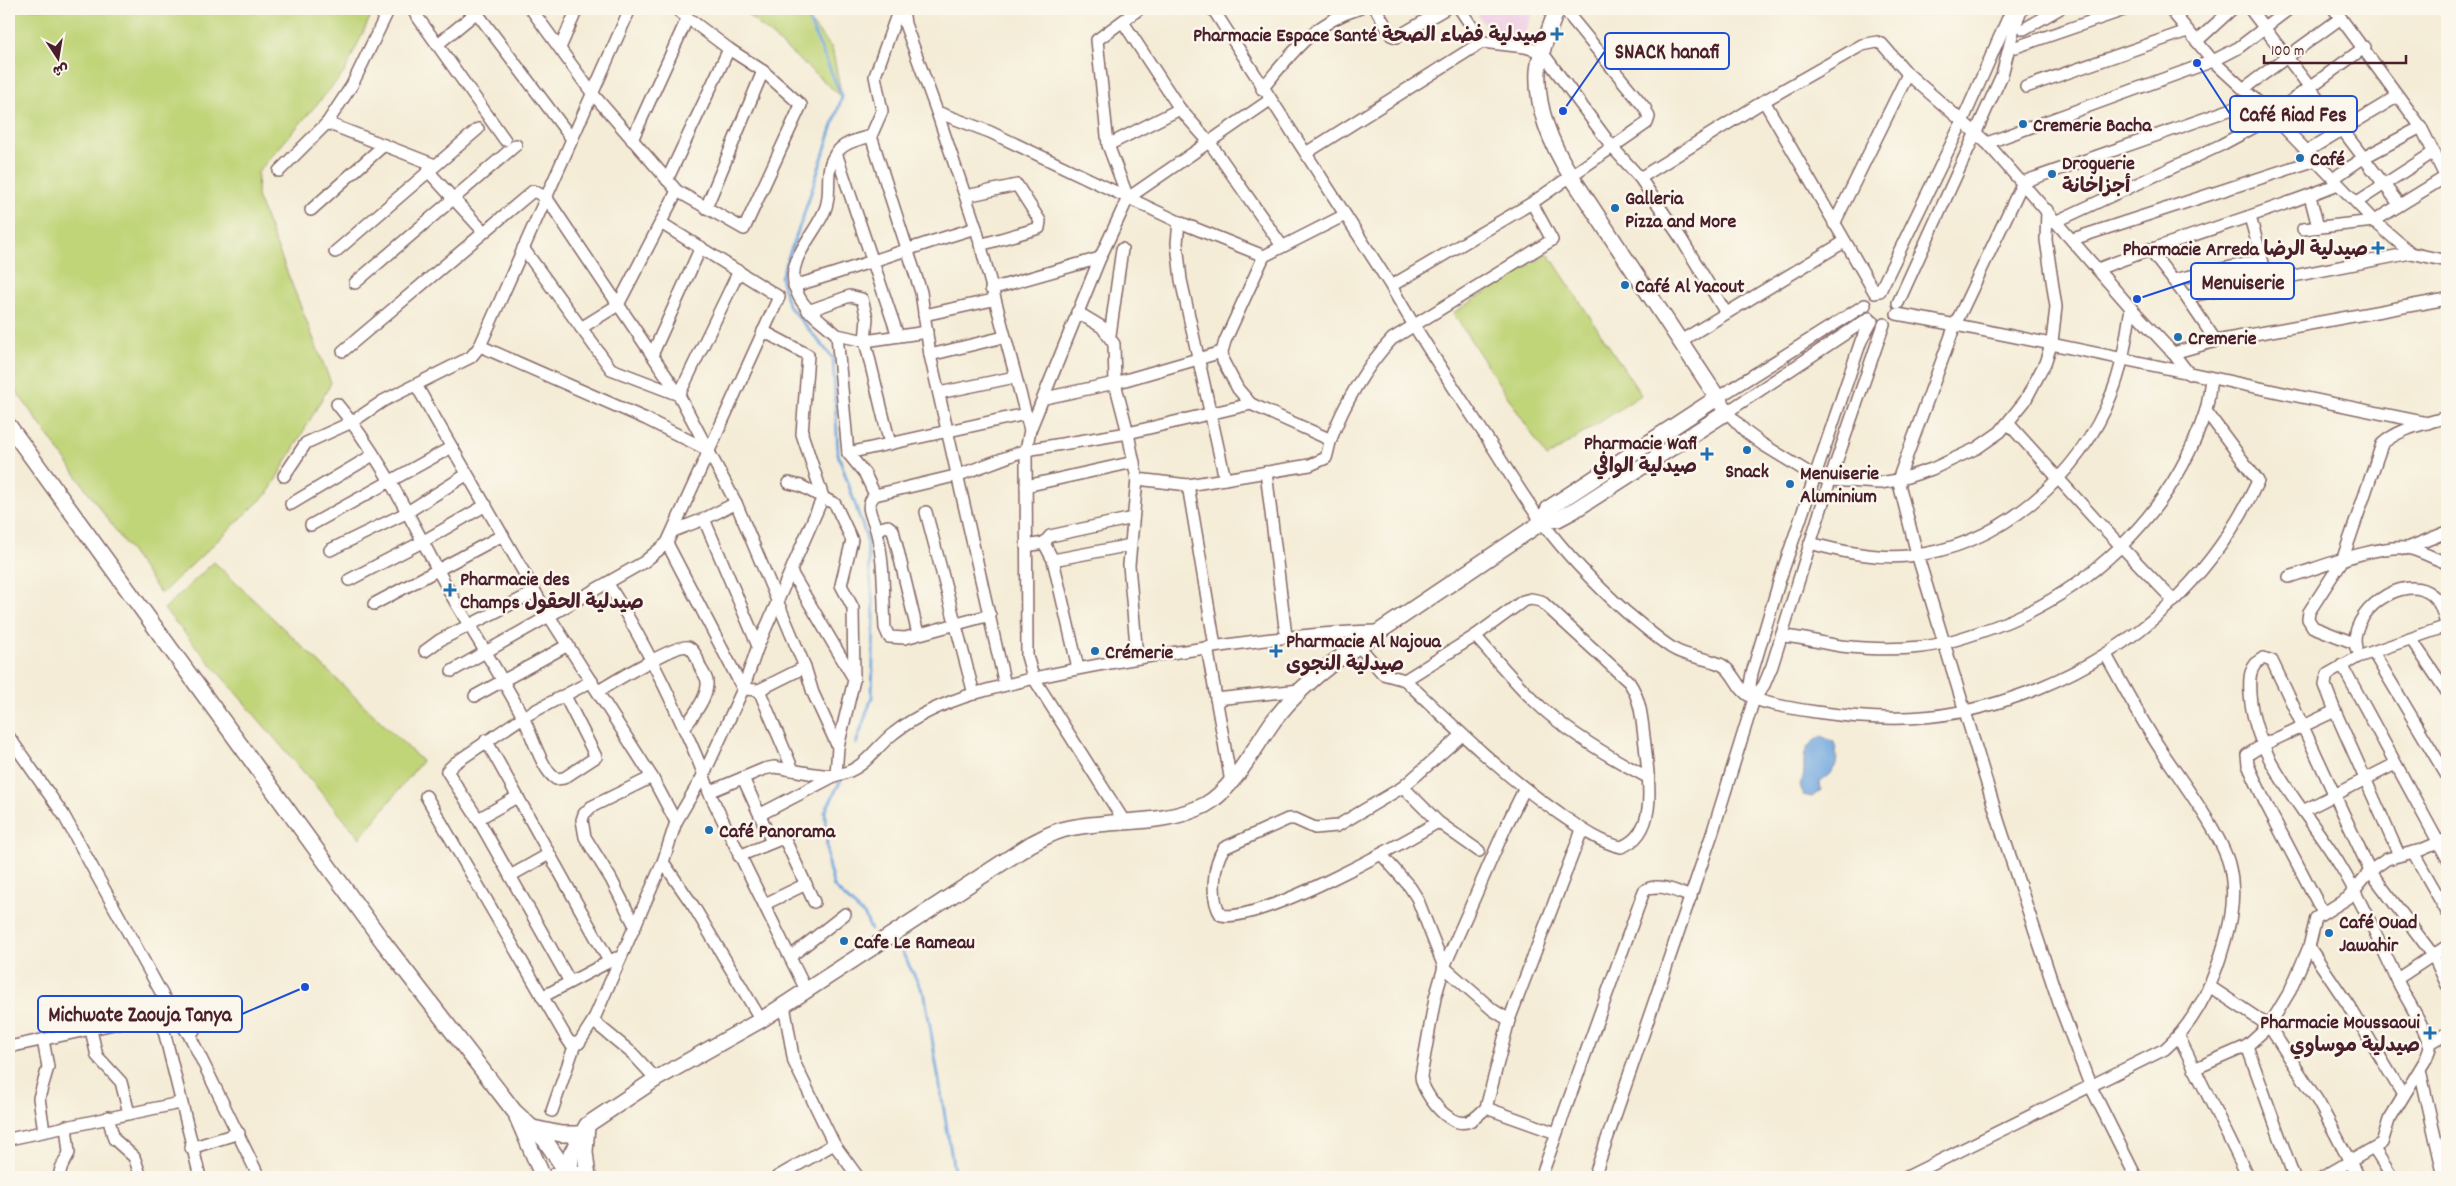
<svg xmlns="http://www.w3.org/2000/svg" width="2456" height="1186" font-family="Dekko,'Playpen Sans Arabic',sans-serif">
	<rect width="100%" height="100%" fill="#fbf7ec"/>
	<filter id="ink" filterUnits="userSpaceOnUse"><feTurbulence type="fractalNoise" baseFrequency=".02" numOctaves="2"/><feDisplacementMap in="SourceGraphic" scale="10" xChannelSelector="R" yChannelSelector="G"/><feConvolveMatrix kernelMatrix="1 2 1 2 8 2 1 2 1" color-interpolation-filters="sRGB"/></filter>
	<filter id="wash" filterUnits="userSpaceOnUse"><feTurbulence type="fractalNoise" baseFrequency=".0096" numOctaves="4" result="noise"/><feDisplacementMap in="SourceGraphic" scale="20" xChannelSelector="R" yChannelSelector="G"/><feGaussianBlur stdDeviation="1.12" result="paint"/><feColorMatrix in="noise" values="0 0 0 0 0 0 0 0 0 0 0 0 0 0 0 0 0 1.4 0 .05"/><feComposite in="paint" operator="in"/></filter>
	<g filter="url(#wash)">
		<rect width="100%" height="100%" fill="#f4ecd6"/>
		<!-- built -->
		<polygon fill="#f0d0e5" points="1474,9 1534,9 1523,37 1488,30"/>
		<!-- green -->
		<g fill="#c0d478" stroke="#857a52">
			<polygon points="9,9 374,9 344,73 258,172 257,196 331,383 268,493 161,594 9,381"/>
			<polygon points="741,9 804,9 808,19 832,48 842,97"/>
			<polygon points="1548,253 1641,395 1547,457 1453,313"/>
			<polygon points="214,562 422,761 360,838 164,609"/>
		</g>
		<!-- water -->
		<path fill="#71a7df" stroke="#5e6385" d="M1821,736L1834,742C1840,763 1837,769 1820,782L1821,790L1812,797L1803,795L1800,784C1808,772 1800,759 1808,747C1810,743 1817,739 1821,736Z"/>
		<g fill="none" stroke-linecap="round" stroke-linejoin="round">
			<!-- stream -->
			<g stroke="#71a7df" stroke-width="3">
				<polyline points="804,9 842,97 803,217 781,277 788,305 833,358 838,454 866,536 874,614 872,697 856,744"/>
				<polyline points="842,778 825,812 828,864 834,887 865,916 871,930"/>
				<polyline points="901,950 925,996 955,1177"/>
			</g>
		</g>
	</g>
	<g filter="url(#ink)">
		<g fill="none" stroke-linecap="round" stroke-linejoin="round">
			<defs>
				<g id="street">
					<polyline points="412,9 505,140"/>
					<polyline points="474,9 572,139"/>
					<polyline points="531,9 592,93 677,191 744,229 801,105 763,71 729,49 676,9"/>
					<polyline points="903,9 905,24 937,112 990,132 1179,222 1264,256"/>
					<path d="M1213,9L1391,286C1418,335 1450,382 1481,429C1502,460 1520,493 1542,522C1566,554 1596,585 1626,612C1641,624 1656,638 1672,648C1687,658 1706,657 1722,665C1735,672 1737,691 1753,698C1765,704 1801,710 1816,712C1899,724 1960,720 2039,688C2137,648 2213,577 2258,481L2206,411"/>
					<polyline points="1376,9 1391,35 1397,37 1445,9"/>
					<polyline points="1460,9 1482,42"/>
					<polyline points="2170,9 2213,61 2273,116 2374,221 2411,253 2447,261"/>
					<polyline points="2250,9 2399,204"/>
					<polyline points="2334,9 2421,127 2447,180"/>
					<polyline points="1123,22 1180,109 1210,143 1282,246"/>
					<polyline points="2024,29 2059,9"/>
					<polyline points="2197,41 2232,9"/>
					<polyline points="438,44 477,12"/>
					<polyline points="2016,47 2127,9"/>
					<polyline points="560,48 577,9"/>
					<polyline points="2026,87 2187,31"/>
					<path d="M1262,89C1290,55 1314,22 1358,9"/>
					<polyline points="2243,89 2341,18"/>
					<polyline points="1764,101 1875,293"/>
					<polyline points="937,112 976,228 1030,430"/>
					<polyline points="327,123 435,165"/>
					<polyline points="871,136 921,292 930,355 1005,685"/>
					<polyline points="632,140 687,19"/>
					<polyline points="1987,143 2213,61 2238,48 2289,9"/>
					<polyline points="1108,145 1180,109"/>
					<polyline points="2307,151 2398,96"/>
					<polyline points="836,153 898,336"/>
					<polyline points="1306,153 1482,42 1525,47 1542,52 1613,148 1640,178 1682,240 1726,313"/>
					<polyline points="279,171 327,123 352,85 389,9"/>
					<polyline points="428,171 484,232"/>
					<polyline points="1640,178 1764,101 1862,45 1877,42 1882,44 1908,74 1987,143 2131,308 2173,353 2189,374"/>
					<polyline points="2334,178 2363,158 2421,127"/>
					<polyline points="667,180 729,49"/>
					<polyline points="966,196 1017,185 1040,221 1039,228 980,245"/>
					<polyline points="2310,196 2318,227"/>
					<polyline points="1128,198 1108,145 1097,40 1139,9"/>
					<polyline points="2357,202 2434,152"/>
					<polyline points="706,208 763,71"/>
					<polyline points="311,210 384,145"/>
					<polyline points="2250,217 2268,281"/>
					<polyline points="2057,221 2221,145 2258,125 2365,47"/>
					<polyline points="1179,222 1177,243 1181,280 1225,479"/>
					<polyline points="1834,224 1908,74"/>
					<polyline points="2303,229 2374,221 2447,176"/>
					<polyline points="2073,239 2316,160"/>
					<polyline points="523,248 611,369 679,395 739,271"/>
					<polyline points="2149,249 2186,297 2216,341"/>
					<polyline points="335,252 478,129"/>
					<path d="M2098,269C2177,238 2259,216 2338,184"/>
					<polyline points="2173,280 2262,260"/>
					<polyline points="355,283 516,145"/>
					<path d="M794,286C856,268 914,246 976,228"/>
					<polyline points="1391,286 1532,203 1647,123 1649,117 1645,108 1564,9"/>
					<polyline points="991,289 1100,258"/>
					<polyline points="1880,291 1963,120 2012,9"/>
					<polyline points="2186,297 2411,253"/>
					<polyline points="1898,303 2002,75 2014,28 2022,9"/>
					<polyline points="808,311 850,296 862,299 867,318 865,341 890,444"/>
					<path d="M1077,312L1102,327L1114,344L1115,383L1128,433L1137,479L1188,485L1310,465L1326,458C1328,452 1329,445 1331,439C1344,404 1366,366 1392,339L1552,240L1532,203"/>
					<path d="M1897,314C2075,346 2251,388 2428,423"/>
					<polyline points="924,315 993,300"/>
					<polyline points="1869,318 1727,412 1746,432 1762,444 1814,476 1830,480 1880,483 1898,480 1932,469 1977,448 2000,432 2025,401 2045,363 2052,342 2056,307 2046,240 2047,210"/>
					<polyline points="581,328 618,305 677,191"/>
					<polyline points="837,335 865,341 927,332"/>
					<polyline points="1110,335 1122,249"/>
					<polyline points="1679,342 1844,242"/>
					<polyline points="480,346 646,419 708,450"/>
					<polyline points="343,351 533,191 546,197 679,395 736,503 805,667 813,693 838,747 836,775 761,814"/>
					<polyline points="2173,353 2216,341 2447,299"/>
					<polyline points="652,355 701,247"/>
					<polyline points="930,355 1004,337"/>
					<polyline points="416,385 549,616 652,777 676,822"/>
					<polyline points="939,393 1015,377"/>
					<polyline points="1045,398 1115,383 1222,352"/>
					<polyline points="1717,398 1865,305"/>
					<path d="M337,404C385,461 416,532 452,596C475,636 501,675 523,717C531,732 542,771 556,779L564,778L596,757L565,696"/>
					<polyline points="2008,423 2094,518 2174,601"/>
					<polyline points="1331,440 1251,404 1238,389 1223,361 1222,352 1225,341 1264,256 1345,215"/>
					<polyline points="848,453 1026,414"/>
					<polyline points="1266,472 1286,636"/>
					<polyline points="284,476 306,443 352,422 383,401 471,357 480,346 630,9"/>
					<polyline points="1137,479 1129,565 1137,657"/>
					<polyline points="789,483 801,486 835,504 852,540 841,585 853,608 854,680 838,747"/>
					<polyline points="1188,485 1215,646"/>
					<polyline points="1026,486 1134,462"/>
					<path d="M875,495L865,474L848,453L837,335C822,320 801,309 795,287C786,258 818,232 826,207C832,189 824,170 835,155C843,142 858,140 871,136L882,111L875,76L899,9"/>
					<polyline points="291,504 373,455"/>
					<polyline points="926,512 974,694"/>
					<polyline points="704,519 758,646"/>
					<polyline points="311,525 450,448"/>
					<polyline points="876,529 888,526 893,530 918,634"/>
					<polyline points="673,531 704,519 736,503"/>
					<polyline points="667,543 743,689 759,690 805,667"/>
					<polyline points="1044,543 1050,536 1133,518"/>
					<path d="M1810,543C1842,552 1875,559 1908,556C1999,547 2080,477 2112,393C2123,366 2126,337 2131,308"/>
					<polyline points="1026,546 1044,543 1053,560 1078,668"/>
					<polyline points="2405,549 2447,532"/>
					<polyline points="330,550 406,513 466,475"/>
					<polyline points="1053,560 1131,545"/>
					<polyline points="791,572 854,679"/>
					<path d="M2289,577C2318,568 2383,542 2411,549C2423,552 2435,559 2447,563"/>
					<polyline points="349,580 422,542 486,505"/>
					<path d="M608,584C636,628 660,675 682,724C692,746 703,768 709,792L764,769L774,767C790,769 825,778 838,775C866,769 874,748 894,733C918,714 947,702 976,693C1054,671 1133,658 1213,647C1269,639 1323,632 1379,631"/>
					<polyline points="374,604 503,535"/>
					<path d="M990,615L905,638L889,637L885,628C883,594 885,556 874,523C869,511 866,504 875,495L959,475L1026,450L1128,433L1251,404"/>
					<path d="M1475,636C1497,660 1518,687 1543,709C1575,737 1611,758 1649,778"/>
					<path d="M1781,636C1802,637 1821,643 1841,646C1867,649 1895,650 1921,647C1941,645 1960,639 1980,632C2083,598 2171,517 2205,413C2209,402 2209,390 2211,379"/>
					<polyline points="2411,639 2447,692"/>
					<path d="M2354,643L2313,627L2308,619L2309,612L2342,561L2382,444C2400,428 2425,424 2447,417"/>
					<path d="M1358,645L1383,674L1405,680C1455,728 1504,776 1561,815C1579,827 1599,842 1621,847C1660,833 1648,776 1645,745C1642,723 1642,701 1629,682L1541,601L1531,599L1523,601L1475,636L1405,680"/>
					<polyline points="1207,647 1231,782"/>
					<path d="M2356,648C2347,613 2404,571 2432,595C2442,603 2443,616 2447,627"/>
					<polyline points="425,651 440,640 535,592"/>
					<polyline points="2373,652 2447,776"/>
					<polyline points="2342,665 2447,858"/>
					<polyline points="452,671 644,562 667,543 779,297 661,223"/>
					<polyline points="759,690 793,770"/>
					<path d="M598,691C612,683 677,643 688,647C695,650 698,660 700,667C702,671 706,676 707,681C709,697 692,716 684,729"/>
					<polyline points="475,696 568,645"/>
					<polyline points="1216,699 1300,690"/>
					<polyline points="1754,699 1750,685 1752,673 1780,579 1861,341 1872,321"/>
					<polyline points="9,737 63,814 163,996 191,1038"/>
					<polyline points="486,740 609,961"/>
					<polyline points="743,778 772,842"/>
					<polyline points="1403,787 1438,822 1479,851"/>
					<path d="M1524,790L1506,826L1444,967L1435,998L1421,1076C1422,1093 1448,1127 1467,1122C1475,1120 1480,1113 1486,1108L1556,1133"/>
					<polyline points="709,792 806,990"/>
					<polyline points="426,796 566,1037 570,1043 579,1043 593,1021 663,862 676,822 704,774 743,689 758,646 823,497 802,434 808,355 763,331"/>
					<polyline points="2303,811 2395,764"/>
					<polyline points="478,819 517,797"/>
					<polyline points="1124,821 1033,677 1027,656 1026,450 1030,430 1100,258 1128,198 1270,100"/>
					<path d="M1438,822C1401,844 1258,924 1221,915C1210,899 1213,864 1224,848L1288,819H1295L1315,828L1337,826L1403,787L1462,735"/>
					<polyline points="2413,852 2447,912"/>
					<polyline points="1382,855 1410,887 1417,898 1444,967 1493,1010 1509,1020"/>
					<polyline points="2399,855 2335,711 2325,685 2326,679 2328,674 2358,657 2447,626"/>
					<polyline points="739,856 781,839 786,842 814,902"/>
					<polyline points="663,862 694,907 761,1020"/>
					<polyline points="510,876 549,854"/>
					<polyline points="765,904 806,884"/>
					<polyline points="2323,913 2265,802 2248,765 2247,755 2263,745 2335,711"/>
					<polyline points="635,926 611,879 585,837 582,820 584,814 591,807 652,777"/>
					<polyline points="2309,947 2353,1012 2403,1095"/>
					<polyline points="790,957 845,914"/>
					<polyline points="2397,979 2447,946"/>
					<polyline points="570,982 478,819 447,771 455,763 523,717 592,681"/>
					<polyline points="2209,986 2269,1026 2319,1103 2358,1177"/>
					<polyline points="542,997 616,958"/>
					<polyline points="784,1005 794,1062 834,1144 858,1177"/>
					<polyline points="593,1021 633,1054 656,1079"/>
					<polyline points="197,1025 191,1035 192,1040 259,1177"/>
					<polyline points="91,1030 97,1056 121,1082 129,1113"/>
					<polyline points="2179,1037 2248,1177"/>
					<polyline points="43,1040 48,1067 39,1098 44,1131"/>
					<polyline points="2429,1044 2447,1033"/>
					<polyline points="2247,1046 2294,1177"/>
					<polyline points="9,1047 141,1018 156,1019 162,1025 165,1035 200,1177"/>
					<polyline points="2194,1069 2247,1046 2269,1026 2290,991 2309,947 2316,918 2348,898 2370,871 2387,859 2421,850 2447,839"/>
					<polyline points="2420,1070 2444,1177"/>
					<polyline points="1486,1108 1509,1020 1582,830"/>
					<polyline points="552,1111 575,1044"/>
					<polyline points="108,1117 114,1139 134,1157 141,1177"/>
					<polyline points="9,1139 180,1103"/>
					<polyline points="191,1148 239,1133"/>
					<polyline points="2374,1149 2392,1177"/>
					<polyline points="59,1177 61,1168 69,1153 66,1126"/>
					<polyline points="777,1177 834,1144"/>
					<path d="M1541,1177L1644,891C1658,881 1677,892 1691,897"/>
					<polyline points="1594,1177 1712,834 1754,699 1764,685 1772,666 1830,480 1884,324"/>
					<path d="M1907,1177L2165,1049C2191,1026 2207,996 2218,964C2229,930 2238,899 2229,864C2220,832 2180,779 2161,750C2141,720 2124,687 2106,655"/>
					<polyline points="2136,1177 2090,1085 2060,1006 1999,823 1917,554 1898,480 1955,325 2023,182 2255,101"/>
					<path d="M2323,1177L2382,1143L2389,1120L2426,1059L2430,1048C2425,1027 2410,1005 2400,986C2381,946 2364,905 2341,867C2308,811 2255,762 2250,694C2249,678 2249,666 2263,658L2272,661L2285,688L2370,871L2433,955L2447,985"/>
				</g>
				<g id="secondary">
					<polyline points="9,426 384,943 514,1111 545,1140 568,1174"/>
					<polyline points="1542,522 1549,508 1717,398"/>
					<polyline points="517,1117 543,1177"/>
					<polyline points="587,1126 585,1152 588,1177"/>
					<polyline points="533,1128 561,1134 580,1134"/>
					<path d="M570,1174L571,1154L587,1125L656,1079L761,1020L1031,844C1043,838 1056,830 1070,828C1113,819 1164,826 1205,805C1232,791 1256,745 1274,720C1292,697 1311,679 1334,662L1542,522L1558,519L1573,511L1727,412L1571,176C1552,146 1536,108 1538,71C1540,50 1550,29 1557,9"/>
				</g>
				<polyline id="primary" points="556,1177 570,1174 587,1177"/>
			</defs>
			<!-- street casing -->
			<use href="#street" stroke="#866767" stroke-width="14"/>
			<!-- secondary casing -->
			<use href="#secondary" stroke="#866767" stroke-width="18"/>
			<!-- primary casing -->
			<use href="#primary" stroke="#866767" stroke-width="20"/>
			<!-- street -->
			<use href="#street" stroke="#fff" stroke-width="11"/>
			<!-- secondary -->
			<use href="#secondary" stroke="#fff" stroke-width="15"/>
			<!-- primary -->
			<use href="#primary" stroke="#fff" stroke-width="18"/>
		</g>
	</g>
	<!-- markers -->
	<g fill="#1f6fb2" stroke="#fbf7ec" stroke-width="2">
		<path d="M1554.5 26.5h5v5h5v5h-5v5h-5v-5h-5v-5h5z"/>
		<circle cx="2023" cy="124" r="5"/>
		<circle cx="2300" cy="158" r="5"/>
		<circle cx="2052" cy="174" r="5"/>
		<circle cx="1615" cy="208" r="5"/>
		<path d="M2375.5 240.5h5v5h5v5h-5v5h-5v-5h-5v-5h5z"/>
		<circle cx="1625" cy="285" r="5"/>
		<circle cx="2178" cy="337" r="5"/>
		<circle cx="1747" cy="450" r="5"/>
		<path d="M1704.5 446.5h5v5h5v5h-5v5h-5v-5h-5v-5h5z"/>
		<circle cx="1790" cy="484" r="5"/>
		<path d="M447.5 582.5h5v5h5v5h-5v5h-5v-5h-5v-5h5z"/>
		<circle cx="1095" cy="651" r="5"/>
		<path d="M1273.5 643.5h5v5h5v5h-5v5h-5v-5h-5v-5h5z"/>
		<circle cx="709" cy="830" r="5"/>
		<circle cx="2329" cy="933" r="5"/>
		<circle cx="844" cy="941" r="5"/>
		<path d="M2427.5 1025.5h5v5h5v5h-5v5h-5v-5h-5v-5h5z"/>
	</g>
	<g text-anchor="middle" stroke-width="5" stroke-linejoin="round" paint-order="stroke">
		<!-- poi labels -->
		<g font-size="20" font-weight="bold" fill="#4a1f2b" stroke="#fbf7ec" text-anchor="start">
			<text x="1547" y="41" text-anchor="end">Pharmacie Espace Santé صيدلية فضاء الصحة</text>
			<text x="2033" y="131">Cremerie Bacha</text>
			<text x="2310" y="165">Café</text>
			<text x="2062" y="169">Droguerie<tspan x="2062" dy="23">أجزاخانة</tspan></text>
			<text x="1625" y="204">Galleria<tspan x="1625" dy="23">Pizza and More</tspan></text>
			<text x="2368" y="255" text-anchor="end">Pharmacie Arreda صيدلية الرضا</text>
			<text x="1635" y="292">Café Al Yacout</text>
			<text x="2188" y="344">Cremerie</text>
			<text x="1697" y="449" text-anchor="end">Pharmacie Wafi<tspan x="1697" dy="23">صيدلية الوافي</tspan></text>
			<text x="1747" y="477" text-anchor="middle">Snack</text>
			<text x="1800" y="479">Menuiserie<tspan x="1800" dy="23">Aluminium</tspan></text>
			<text x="460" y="585">Pharmacie des<tspan x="460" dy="23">Champs صيدلية الحقول</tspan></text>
			<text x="1286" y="647">Pharmacie Al Najoua<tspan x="1286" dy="23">صيدلية النجوى</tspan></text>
			<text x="1105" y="658">Crémerie</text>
			<text x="719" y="837">Café Panorama</text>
			<text x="2339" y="928">Café Ouad<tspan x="2339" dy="23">Jawahir</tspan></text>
			<text x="854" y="948">Cafe Le Rameau</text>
			<text x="2420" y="1028" text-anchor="end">Pharmacie Moussaoui<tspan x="2420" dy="23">صيدلية موساوي</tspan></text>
		</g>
	</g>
	<!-- callouts -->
	<path fill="none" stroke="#1d4ed8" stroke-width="2" d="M1563 111L1605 51M2197 63L2230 114M2137 299L2191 281M305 987L242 1014"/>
	<g fill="#1d4ed8" stroke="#fbf7ec" stroke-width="2">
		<circle cx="1563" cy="111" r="5"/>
		<circle cx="2197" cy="63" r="5"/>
		<circle cx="2137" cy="299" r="5"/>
		<circle cx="305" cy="987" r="5"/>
	</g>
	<g fill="#fbf7ec" stroke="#1d4ed8" stroke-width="2">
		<rect x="1605" y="33" width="124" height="36" rx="5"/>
		<rect x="2230" y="96" width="127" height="36" rx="5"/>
		<rect x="2191" y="263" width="103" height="36" rx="5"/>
		<rect x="38" y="996" width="204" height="36" rx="5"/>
	</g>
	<g font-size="21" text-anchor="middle" font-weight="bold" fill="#4a1f2b">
		<text x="1667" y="58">SNACK hanafi</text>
		<text x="2293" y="121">Café Riad Fes</text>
		<text x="2243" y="289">Menuiserie</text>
		<text x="140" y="1021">Michwate Zaouja Tanya</text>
	</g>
	<!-- margin -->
	<rect width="2456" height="1186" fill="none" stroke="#fbf7ec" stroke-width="30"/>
	<!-- north arrow -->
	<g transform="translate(58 58) rotate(168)" stroke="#fbf7ec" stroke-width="4" paint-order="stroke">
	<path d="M0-4L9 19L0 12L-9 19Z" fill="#4a1f2b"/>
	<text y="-8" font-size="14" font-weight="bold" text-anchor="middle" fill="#4a1f2b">ش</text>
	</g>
	<!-- scale -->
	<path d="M2264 55v8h142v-8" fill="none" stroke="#4a1f2b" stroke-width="2.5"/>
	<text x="2271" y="55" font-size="15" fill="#4a1f2b" stroke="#fbf7ec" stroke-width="4" paint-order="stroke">100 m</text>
</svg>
